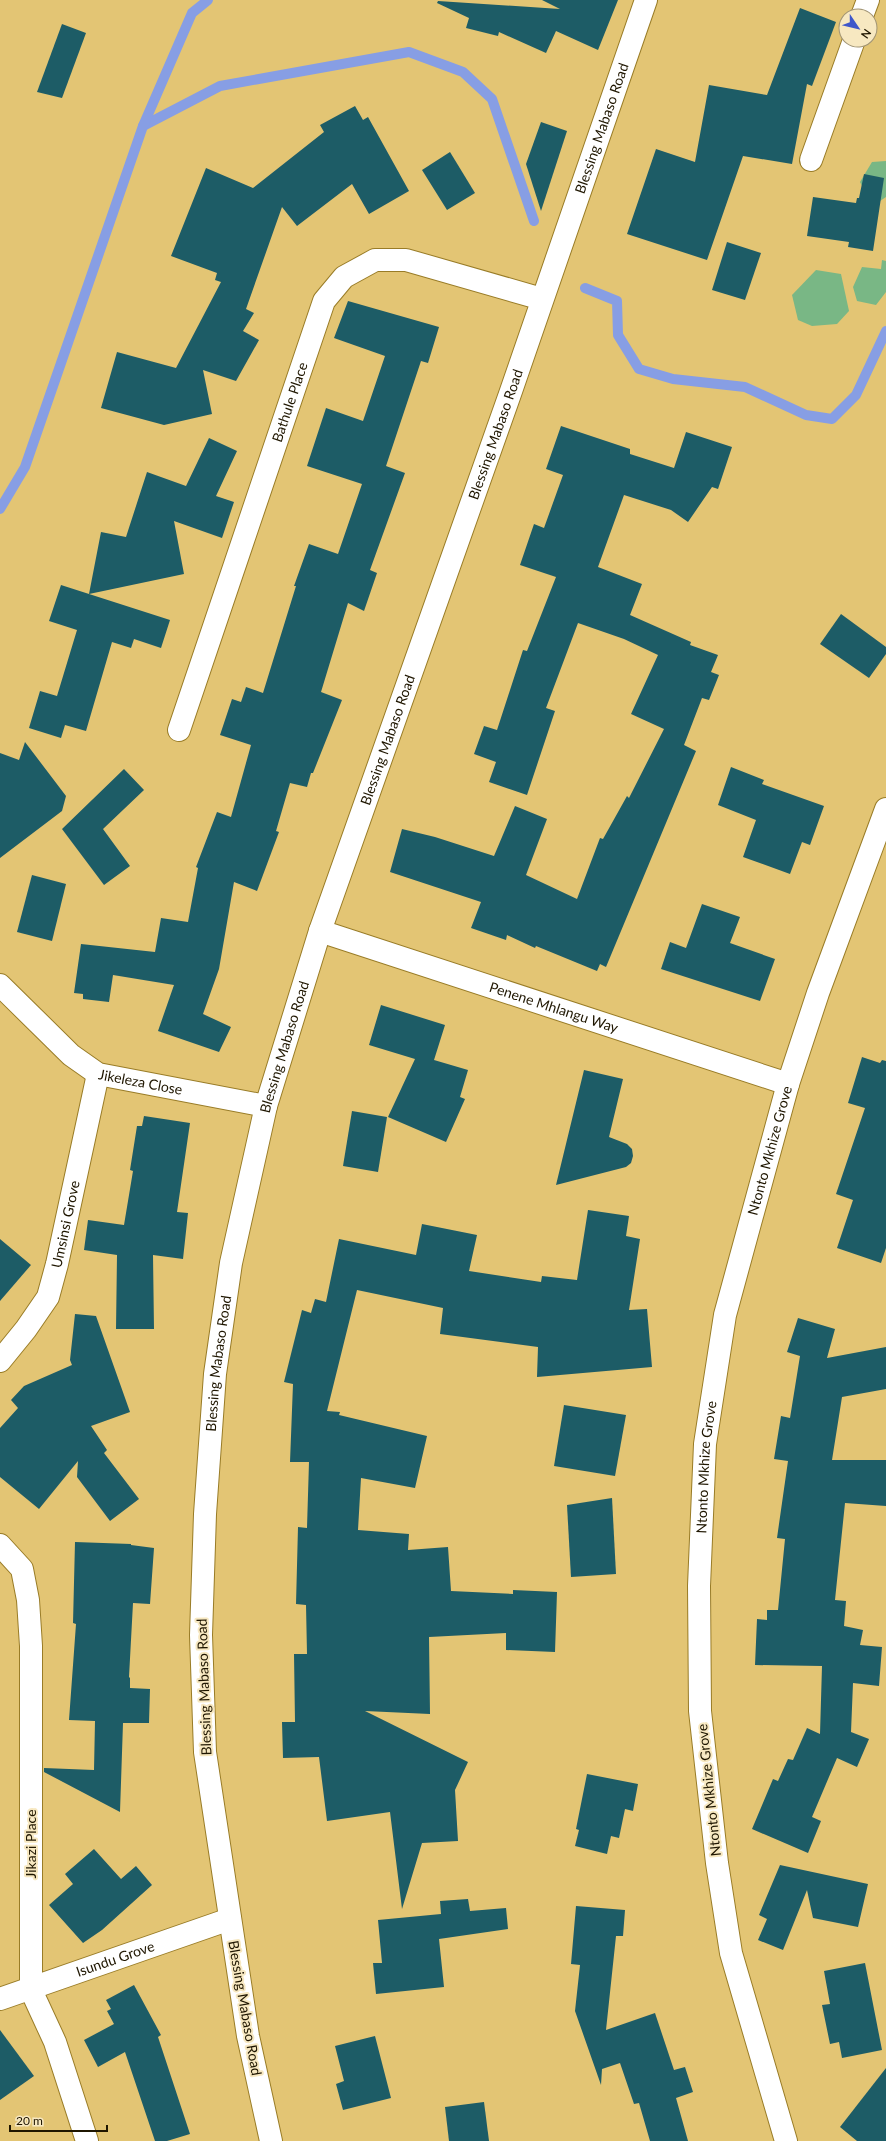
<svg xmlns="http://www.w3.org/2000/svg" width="886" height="2141" font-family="Lato,sans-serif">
	<rect width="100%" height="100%" fill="#e3c574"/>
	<!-- green -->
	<g fill="#79b785">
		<polygon points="886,161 886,197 880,201 869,199 860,182 872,162"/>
		<polygon points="882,260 886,261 886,292 876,305 857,301 853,287 862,267 881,269"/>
		<polygon points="816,270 841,274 849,311 837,324 812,326 798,320 792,295"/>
	</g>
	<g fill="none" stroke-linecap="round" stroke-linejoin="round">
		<!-- stream -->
		<g stroke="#879ee4" stroke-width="10">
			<polyline points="143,126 220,86 409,52 463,72 492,99 534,221"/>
			<polyline points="585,288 617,301 618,335 639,369 673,379 745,387 806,415 832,419 856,395 886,331"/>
			<polyline points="0,509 25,467 143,126 192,13 208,0"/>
		</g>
	</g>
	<!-- building -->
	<g fill="#1d5c66">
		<polygon points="542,0 618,0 598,50 556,31 546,53 499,32 498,36 466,28 469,18 437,3 438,1 560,9"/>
		<polygon points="800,8 836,22 812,86 807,84 792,164 743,156 707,260 627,234 656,149 695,162 709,85 767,95"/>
		<polygon points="62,24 86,33 62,98 37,92"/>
		<polygon points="355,106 363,120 368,117 409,191 369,214 352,184 297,226 282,207 246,309 254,313 243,331 259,340 236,381 203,370 212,414 164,425 101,408 117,352 176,368 221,282 215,280 217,273 171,256 206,168 253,188 324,132 320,125"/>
		<polygon points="541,122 567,131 541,211 526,164"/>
		<polygon points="450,152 475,193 447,210 422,170"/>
		<polygon points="864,174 884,178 873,251 848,247 849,242 807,236 813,197 856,203 857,198 859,198"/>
		<polygon points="727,242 761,253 745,300 712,290"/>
		<polygon points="348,301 439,327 428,363 421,361 386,466 405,473 370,570 377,573 364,611 348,603 321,692 342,700 313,773 311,773 307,787 290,783 276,831 279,832 257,891 234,882 219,969 203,1014 231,1027 219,1052 158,1031 174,985 113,975 109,1002 83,999 83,994 74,993 81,944 155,952 161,918 188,922 198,868 196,867 217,812 231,817 251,745 220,735 232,699 241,702 246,687 263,693 296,586 294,586 309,544 338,554 362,484 307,466 326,408 363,421 385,356 334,338"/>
		<polygon points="561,426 630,449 630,454 674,468 686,432 732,447 718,489 712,487 688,522 671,510 624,495 598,567 642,584 630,615 691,642 690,645 718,655 711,672 719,675 709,700 702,698 684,745 696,751 606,967 600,964 597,971 536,946 535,948 507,935 506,940 471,928 481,902 390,872 402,829 435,837 494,856 515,806 547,819 526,875 577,899 600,838 603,839 627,796 629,798 664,729 631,714 658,655 624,639 578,623 546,708 555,711 527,795 489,782 496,762 474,754 484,726 497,730 523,650 527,651 556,577 520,565 534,524 544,528 563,475 546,469"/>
		<polygon points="209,438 237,451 216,496 234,502 222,538 174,521 184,574 89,594 101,532 126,537 147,472 186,486"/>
		<polygon points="61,585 170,620 161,648 134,639 131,648 112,642 86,731 65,725 61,738 29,728 40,691 57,696 77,630 49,621"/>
		<polygon points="841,614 886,647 886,654 869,678 820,644"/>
		<polygon points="25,742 66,796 62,811 0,858 0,753 19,760"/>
		<polygon points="731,767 764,780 762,784 824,806 810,845 802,842 790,874 743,857 756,820 718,805"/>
		<polygon points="124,769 144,790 103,829 130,866 104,885 62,829"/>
		<polygon points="32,875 66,884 52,941 17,932"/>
		<polygon points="702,904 740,917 730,943 775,959 760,1001 661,969 670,942 686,948"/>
		<polygon points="381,1005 445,1025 434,1060 468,1070 460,1097 465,1099 446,1142 388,1117 415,1059 369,1045"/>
		<polygon points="862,1057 880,1063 882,1060 886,1061 886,1248 881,1263 837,1248 853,1200 836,1194 865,1108 848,1103"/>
		<polygon points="584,1070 623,1079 609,1137 627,1144 632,1149 633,1156 631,1163 626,1167 556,1185"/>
		<polygon points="352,1111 387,1117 378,1172 343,1166"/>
		<polygon points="144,1116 190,1123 177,1212 188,1213 183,1259 153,1255 154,1329 116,1329 117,1255 84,1250 88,1220 124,1225 133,1171 130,1170 137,1126 142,1126"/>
		<polygon points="588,1210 629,1216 626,1236 640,1239 629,1310 647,1309 652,1367 537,1377 538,1347 440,1334 443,1308 357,1290 327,1411 340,1412 339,1415 427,1436 415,1488 361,1478 358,1530 409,1534 408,1550 448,1547 451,1591 513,1594 513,1590 557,1592 555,1652 506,1650 506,1633 429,1637 430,1714 365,1711 468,1762 455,1790 458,1841 422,1843 402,1909 390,1812 327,1821 319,1757 283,1758 282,1722 295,1722 294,1654 307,1654 306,1605 296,1604 298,1527 307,1528 309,1462 290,1462 293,1384 284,1382 302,1310 311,1313 315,1299 326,1302 339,1239 416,1255 422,1224 477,1235 469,1271 541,1282 542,1276 577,1280"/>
		<polygon points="0,1239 31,1265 0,1301"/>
		<polygon points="75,1314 96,1316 130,1412 91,1426 107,1450 104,1453 139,1499 110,1521 77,1477 78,1461 39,1509 0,1477 0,1428 18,1408 11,1400 24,1386 72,1365 70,1360"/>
		<polygon points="798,1318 835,1329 827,1358 886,1347 886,1389 842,1397 832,1460 886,1460 886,1506 845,1503 835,1600 846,1601 844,1626 863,1630 860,1645 882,1647 879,1686 853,1683 851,1732 869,1739 857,1767 837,1758 812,1817 821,1821 808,1853 752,1829 773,1779 778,1781 788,1759 793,1760 807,1728 820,1734 822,1666 755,1665 757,1619 767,1620 767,1610 778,1610 785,1539 777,1538 788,1461 774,1459 781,1416 790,1418 800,1356 787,1352"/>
		<polygon points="564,1405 626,1415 615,1476 554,1466"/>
		<polygon points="612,1498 616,1574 571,1577 567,1505"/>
		<polygon points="75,1542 131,1544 131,1545 154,1548 150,1604 133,1603 129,1677 130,1678 130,1688 150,1689 149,1723 123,1723 120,1812 44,1772 44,1768 94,1770 95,1721 69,1720 76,1624 73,1623"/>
		<polygon points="587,1774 638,1784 633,1811 625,1809 619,1838 611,1836 607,1854 575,1846 579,1830 576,1829"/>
		<polygon points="94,1849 121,1879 136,1866 152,1885 102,1930 83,1943 49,1905 73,1884 65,1874"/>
		<polygon points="780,1865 868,1884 858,1927 813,1918 807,1890 783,1950 758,1940 767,1919 759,1915"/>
		<polygon points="468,1899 470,1911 506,1908 508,1929 439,1939 444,1987 376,1994 373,1963 382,1963 378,1920 441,1914 440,1901"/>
		<polygon points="576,1906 625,1910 623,1936 616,1936 606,2030 655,2013 674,2070 685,2067 693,2092 676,2098 688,2141 650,2141 639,2103 634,2104 620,2063 602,2069 601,2085 575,2011 580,1965 571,1964"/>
		<polygon points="865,1963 882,2050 842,2058 839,2042 830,2044 822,2005 830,2004 824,1971"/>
		<polygon points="134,1985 161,2035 158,2037 190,2134 167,2141 155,2141 125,2052 98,2067 84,2040 114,2024 107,2011 111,2009 106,2000"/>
		<polygon points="0,2030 34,2076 0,2100"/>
		<polygon points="375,2036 391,2098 343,2110 336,2084 344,2081 335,2046"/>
		<polygon points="886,2068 886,2141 857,2141 840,2127"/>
		<polygon points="484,2102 489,2141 449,2141 445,2107"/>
	</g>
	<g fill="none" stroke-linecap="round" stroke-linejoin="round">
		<defs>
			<g id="minor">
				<polyline points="862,16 868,0"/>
				<polyline points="811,160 854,40"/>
				<path id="s1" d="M179,730L324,301L344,277L375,260H406L542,299"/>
				<path id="s2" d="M320,931L788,1084"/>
				<path id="s3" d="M0,985L71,1055L98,1074L266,1106"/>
				<path id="s4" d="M0,1361L26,1329L48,1297L57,1264L98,1074"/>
				<polyline points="0,1545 22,1569 28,1600 31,1646 31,1990 55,2042 87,2141"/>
				<path id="s5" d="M0,1999L230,1919"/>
				<path id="s6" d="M271,2141L248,2036L205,1752L201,1635L205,1514L215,1374L231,1263L266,1106L320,931L510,394L646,0"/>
				<path id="s7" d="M786,2141L731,1953L717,1863L700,1711L699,1586L705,1444L725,1315L788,1084L818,993L886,809"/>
			</g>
		</defs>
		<!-- minor casing -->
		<use href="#minor" stroke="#997c27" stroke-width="24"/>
		<!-- minor -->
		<use href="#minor" stroke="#fff" stroke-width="22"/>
	</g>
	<g text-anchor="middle" stroke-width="4" stroke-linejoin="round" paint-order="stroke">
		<!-- street labels -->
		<g font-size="14" fill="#1f1600" stroke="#f7e8c1">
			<text dy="5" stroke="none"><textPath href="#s6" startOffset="2080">Blessing Mabaso Road</textPath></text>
			<text dy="5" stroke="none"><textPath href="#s1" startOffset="346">Bathule Place</textPath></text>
			<text dy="5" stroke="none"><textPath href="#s6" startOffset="1756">Blessing Mabaso Road</textPath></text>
			<text dy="5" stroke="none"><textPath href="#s6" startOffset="1432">Blessing Mabaso Road</textPath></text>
			<text dy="5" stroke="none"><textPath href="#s2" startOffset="246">Penene Mhlangu Way</textPath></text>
			<text dy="5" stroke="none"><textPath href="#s6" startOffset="1108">Blessing Mabaso Road</textPath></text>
			<text dy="5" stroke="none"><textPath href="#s3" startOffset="176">Jikeleza Close</textPath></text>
			<text dy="5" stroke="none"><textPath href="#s7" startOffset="1008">Ntonto Mkhize Grove</textPath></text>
			<text dy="5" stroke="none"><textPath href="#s4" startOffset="155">Umsinsi Grove</textPath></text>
			<text dy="5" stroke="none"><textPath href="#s6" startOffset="784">Blessing Mabaso Road</textPath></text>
			<text dy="5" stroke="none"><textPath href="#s7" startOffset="684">Ntonto Mkhize Grove</textPath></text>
			<text transform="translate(204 1687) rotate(-92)" y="5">Blessing Mabaso Road</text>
			<text transform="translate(709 1790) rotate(-96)" y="5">Ntonto Mkhize Grove</text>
			<text transform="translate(31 1844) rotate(-90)" y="5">Jikazi Place</text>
			<text dy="5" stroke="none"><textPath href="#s5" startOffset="122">Isundu Grove</textPath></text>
			<text transform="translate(245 2008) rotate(80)" y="5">Blessing Mabaso Road</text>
		</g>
	</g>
	<!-- north arrow -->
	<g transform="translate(858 28) rotate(125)"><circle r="19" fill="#f7e8c1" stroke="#a19474"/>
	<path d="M0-3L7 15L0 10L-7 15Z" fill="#3f57ca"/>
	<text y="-6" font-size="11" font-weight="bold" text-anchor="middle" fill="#1f1600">N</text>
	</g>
	<!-- scale -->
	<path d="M10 2125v6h97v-6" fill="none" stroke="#1f1600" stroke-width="2"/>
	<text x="16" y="2125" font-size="12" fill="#1f1600" stroke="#f7e8c1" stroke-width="3" paint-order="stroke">20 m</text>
</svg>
